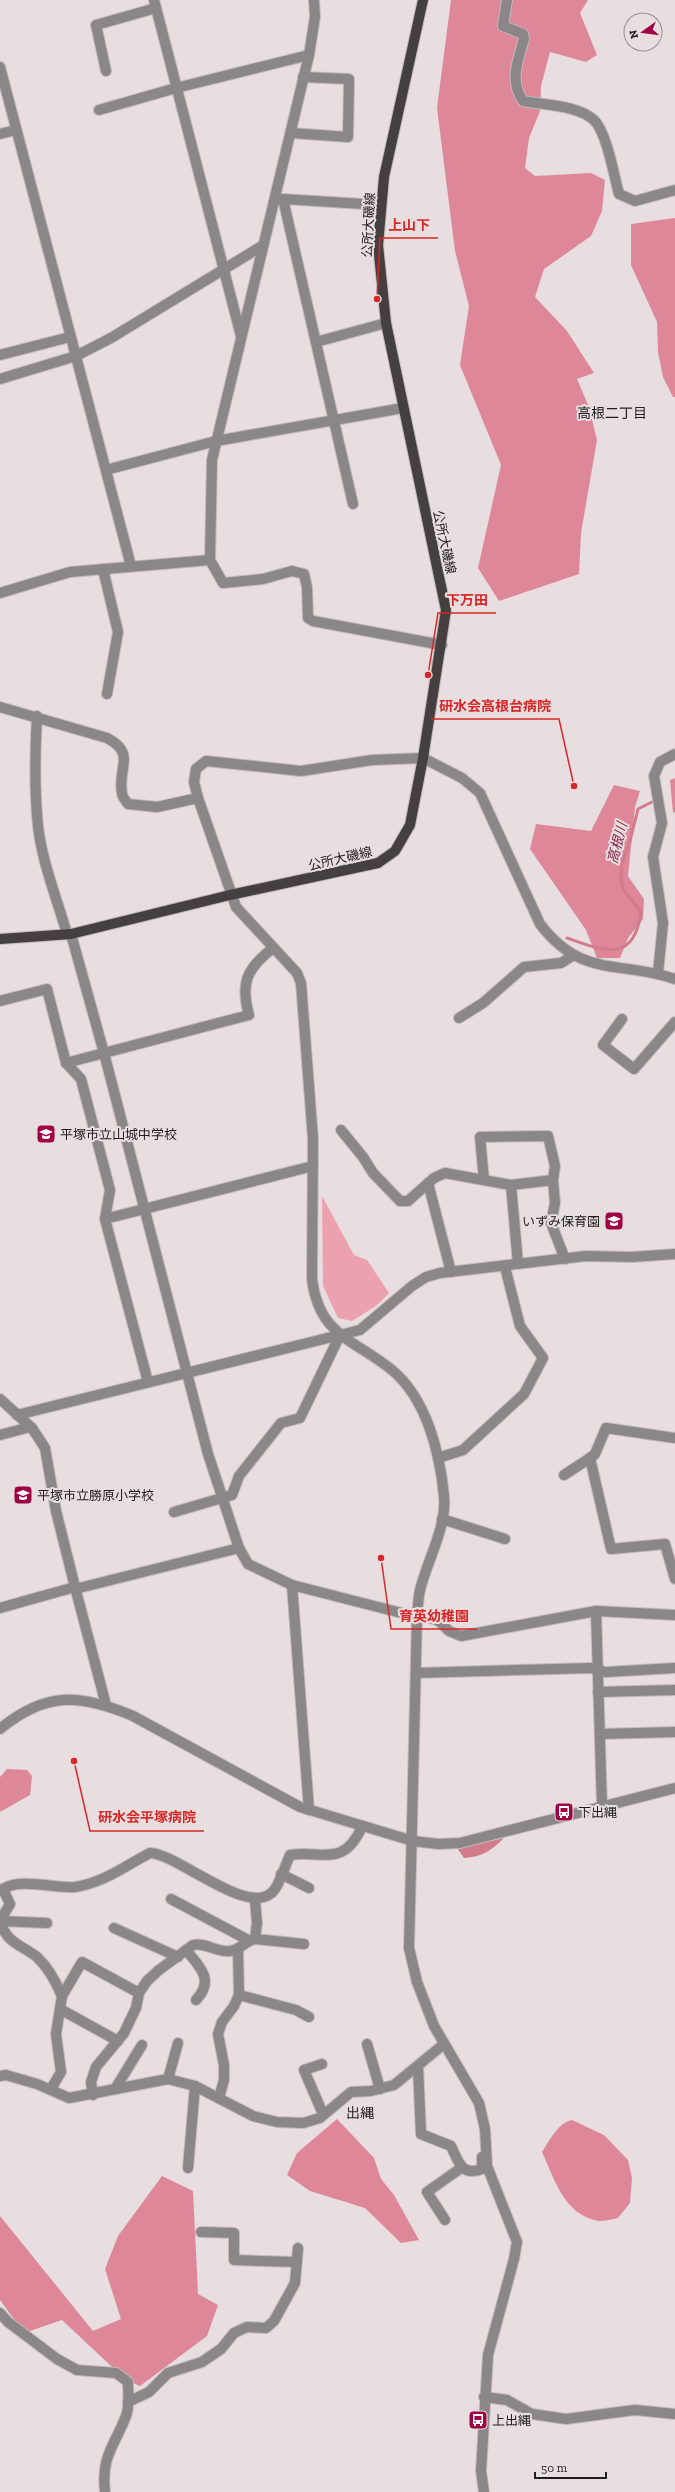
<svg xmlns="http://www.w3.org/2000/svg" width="675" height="2492" font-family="'Zilla Slab','Noto Sans JP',serif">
	<rect width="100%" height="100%" fill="#e8dddf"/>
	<!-- green -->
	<polygon fill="#eba1af" points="322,1196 354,1255 367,1260 389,1293 376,1306 352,1321 338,1318 323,1286"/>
	<!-- forest -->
	<g fill="#de8799">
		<polygon points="451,0 588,0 580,13 597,55 586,62 550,52 541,86 540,111 529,138 525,168 535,176 591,173 605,180 602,211 591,236 544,269 535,297 567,331 594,373 577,379 589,407 597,440 581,533 579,574 499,601 478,568 501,465 460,365 469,306 455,251 437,108"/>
		<polygon points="675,218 675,397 673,397 663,377 658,352 657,322 631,265 631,224"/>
		<polygon points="675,778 675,812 673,813 670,780"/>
		<polygon points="614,785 640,791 635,807 628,876 644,899 643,919 628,938 620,958 597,958 586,930 530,849 536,824 591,831"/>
		<polygon points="7,1769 27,1770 32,1776 30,1795 0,1812 0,1777"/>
		<polygon points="337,2119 374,2158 381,2179 394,2195 419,2240 401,2243 365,2208 310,2191 287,2175 297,2153"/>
		<path d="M572,2120L604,2135L628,2160L632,2178L630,2203L618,2218C612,2219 605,2221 599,2221C564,2215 555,2180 542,2152C550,2140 558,2123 572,2120Z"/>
		<polygon points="162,2176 193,2191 198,2294 218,2305 207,2336 140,2386 126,2380 62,2320 24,2333 0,2300 0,2216 93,2331 121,2319 105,2269 118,2236"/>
	</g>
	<!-- water -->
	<path fill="#d17b8d" d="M504,1838C492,1850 482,1857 464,1858L457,1848Z"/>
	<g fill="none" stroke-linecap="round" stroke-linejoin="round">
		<!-- stream -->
		<path stroke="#d17b8d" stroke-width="3" d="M567,938C604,951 634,964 641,912L623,889L621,879L622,862L630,841L638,809L652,802"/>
		<defs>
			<g id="minor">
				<polyline points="154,0 241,336"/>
				<polyline points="314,0 315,17 309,55 212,460 210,560 223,583 263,579 292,571 304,574 307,587 308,618 313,621 442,645"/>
				<path d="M507,0L503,26L523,34L524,39C518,60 509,81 523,101C544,105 577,105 594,120C607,133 614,176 619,194L635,201L675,190"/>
				<polyline points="0,67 131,566"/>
				<polyline points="106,71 96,25 156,8"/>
				<polyline points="99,110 176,88 309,55"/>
				<polyline points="291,133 348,137 349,79 303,77"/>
				<polyline points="0,134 16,130"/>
				<polyline points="283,199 380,205"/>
				<polyline points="275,200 283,199 353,504"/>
				<polyline points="316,342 386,323"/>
				<polyline points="0,355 70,337"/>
				<polyline points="0,379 76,356 111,338 262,246"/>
				<polyline points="106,470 216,441 403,408"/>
				<polyline points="103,569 118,632 107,694"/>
				<polyline points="0,593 70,572 210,560"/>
				<path d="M0,707L107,738C137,754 117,768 122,793C122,797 126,801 128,804L157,807L198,798"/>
				<path d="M37,716C35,753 34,789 38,826C42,862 57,899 67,934"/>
				<polyline points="71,934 104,1053 208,1454 239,1548 248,1564 292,1585 417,1617 428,1617 439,1621 449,1631 461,1636 596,1611 675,1615"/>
				<polyline points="658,973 663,923 653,857 662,823 654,776 660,762 675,754"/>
				<polyline points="0,1001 47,989 66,1063 81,1079 110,1190 105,1219 148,1382"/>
				<polyline points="459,1018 483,1003 524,967 561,963 574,955"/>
				<polyline points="622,1019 603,1045 634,1069 675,1022"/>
				<path d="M66,1063L249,1015C240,983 247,968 273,948"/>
				<polyline points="341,1130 363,1157 373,1173 400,1201 408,1201 434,1178 445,1173 511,1185 553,1180 555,1203 551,1223 565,1259"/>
				<polyline points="484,1180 480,1137 548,1136 555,1166 553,1180"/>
				<polyline points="428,1183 451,1272"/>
				<polyline points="511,1185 518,1264"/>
				<polyline points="105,1219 313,1166"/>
				<polyline points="0,1399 32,1428 45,1448 56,1511 75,1587 0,1608"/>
				<polyline points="17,1415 360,1330 412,1286 426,1277 440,1273 586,1256 632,1257 675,1254"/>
				<polyline points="0,1435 30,1427"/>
				<polyline points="675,1438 606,1428 595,1454 590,1458 611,1549 665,1544 675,1579"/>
				<polyline points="438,1458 463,1450 524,1394 543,1358 520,1326 505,1267"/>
				<polyline points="564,1475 590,1458"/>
				<polyline points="174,1512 232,1495 239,1476 281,1423 300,1418 340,1335"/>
				<polyline points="442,1519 505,1539"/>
				<polyline points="292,1585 309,1810"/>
				<polyline points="75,1587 106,1705"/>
				<polyline points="75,1589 239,1548"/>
				<polyline points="596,1611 602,1807"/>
				<polyline points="416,1673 591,1668 606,1672 675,1668"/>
				<polyline points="598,1692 675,1690"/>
				<path d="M0,1729C46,1691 80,1694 133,1716L300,1807L413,1841L438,1844L460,1843L675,1788"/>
				<polyline points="600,1734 675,1732"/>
				<polyline points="281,1874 309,1888"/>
				<path d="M0,1891C19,1876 53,1889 75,1887C103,1883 125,1866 150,1853C179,1854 253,1922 275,1889C281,1880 285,1866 290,1855C323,1850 343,1868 362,1827"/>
				<polyline points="171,1899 248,1940"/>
				<polyline points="0,1921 47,1923"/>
				<polyline points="0,1921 10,1904 3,1889"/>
				<path d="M0,1922C8,1944 20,1944 37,1957C49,1968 56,1982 62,1996"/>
				<polyline points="114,1928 178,1957"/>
				<polyline points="255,1939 304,1944"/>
				<path d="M186,1950C200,1967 215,1980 196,2000"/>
				<polyline points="239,1995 296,2010 309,2017"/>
				<polyline points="60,2009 118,2041"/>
				<polyline points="367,2044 380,2089"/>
				<polyline points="322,2064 304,2070 323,2114"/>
				<path d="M418,2066L421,2134L451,2146C458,2161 462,2177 482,2169V2157"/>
				<polyline points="0,2076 6,2075 37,2084 69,2098 168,2079 195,2086 253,2116 277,2122 303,2123 320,2118 351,2092 371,2091 394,2085 444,2044"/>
				<polyline points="168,2079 178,2043"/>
				<polyline points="51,2089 61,2072 56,2034 62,1996 82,1962 139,1993"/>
				<polyline points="115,2089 142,2045"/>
				<path d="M93,2095L91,2082L96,2067L124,2033L136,2008L139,1993L147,1981L159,1970L193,1945C206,1942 217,1953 230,1951C241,1950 244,1941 255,1939L257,1923L255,1900"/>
				<polyline points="219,2098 224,2080 224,2065 218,2034 222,2022 234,2006 239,1995 238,1950"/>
				<polyline points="188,2168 195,2086"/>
				<polyline points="445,2220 427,2192 461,2168"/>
				<polyline points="201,2232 234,2233 234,2260 297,2262"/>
				<path d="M0,2313L8,2322L57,2359L77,2370L116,2373L128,2382C128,2393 130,2406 126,2416C114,2447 101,2456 105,2492"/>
				<polyline points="484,2397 507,2400 532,2414 566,2419 635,2410 675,2414"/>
				<polyline points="128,2402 149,2392 168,2373 202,2362 221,2349 234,2333 247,2327 266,2328 274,2321 295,2283 298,2248"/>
				<path d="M484,2492L481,2471L488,2355L514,2259L517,2242L487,2166L485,2129L479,2103L434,2026L417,1982L409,1948L417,1617C418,1608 418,1599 420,1590C427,1561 447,1527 444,1496C440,1454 427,1399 392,1370C354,1339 319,1336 312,1279L313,1139L301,983L297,973L236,907L198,798L194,782L196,769L206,761L301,771L372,760L423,758L462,778L480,793L540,924C582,979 619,960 675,979"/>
			</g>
			<polyline id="major" points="0,939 71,934 230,895 378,863 395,851 410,825 423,758 446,610 386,323 378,245 384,177 423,0"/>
		</defs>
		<!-- minor casing -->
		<use href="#minor" stroke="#c4babc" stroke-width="12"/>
		<!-- major casing -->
		<use href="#major" stroke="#c4babc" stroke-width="12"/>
		<!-- minor -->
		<use href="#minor" stroke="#8b8687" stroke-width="10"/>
		<!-- major -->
		<use href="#major" stroke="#463f40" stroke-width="10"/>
	</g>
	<!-- icons -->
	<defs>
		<symbol id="school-square" viewBox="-11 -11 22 22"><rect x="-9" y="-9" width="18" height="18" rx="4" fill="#9f0244" stroke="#e8dddf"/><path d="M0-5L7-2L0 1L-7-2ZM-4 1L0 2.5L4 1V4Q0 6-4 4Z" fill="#fff"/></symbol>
		<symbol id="bus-square" viewBox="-11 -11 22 22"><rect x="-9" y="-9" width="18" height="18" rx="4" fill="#9f0244" stroke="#e8dddf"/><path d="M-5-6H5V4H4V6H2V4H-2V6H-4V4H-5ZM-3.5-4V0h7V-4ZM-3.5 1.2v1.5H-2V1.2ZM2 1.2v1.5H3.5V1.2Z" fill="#fff"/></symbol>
	</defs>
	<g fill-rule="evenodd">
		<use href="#school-square" x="35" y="1123" width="22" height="22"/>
		<use href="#school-square" x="603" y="1210" width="22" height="22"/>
		<use href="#school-square" x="12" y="1484" width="22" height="22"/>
		<use href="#bus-square" x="553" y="1801" width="22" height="22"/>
		<use href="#bus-square" x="467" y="2409" width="22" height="22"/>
	</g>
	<g text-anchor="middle" stroke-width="4" stroke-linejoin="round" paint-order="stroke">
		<!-- street labels -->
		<g font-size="13" fill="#201d1d" stroke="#e8dddf">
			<text transform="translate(368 225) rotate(-87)" y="5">公所大磯線</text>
			<text transform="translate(445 542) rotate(78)" y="5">公所大磯線</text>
			<text transform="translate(340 858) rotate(-13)" y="5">公所大磯線</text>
		</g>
		<!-- poi labels -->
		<g font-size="13" fill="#201d1d" stroke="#e8dddf" text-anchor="start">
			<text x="60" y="1139">平塚市立山城中学校</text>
			<text x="600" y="1226" text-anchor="end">いずみ保育園</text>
			<text x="37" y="1500">平塚市立勝原小学校</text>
			<text x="578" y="1817">下出縄</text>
			<text x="492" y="2425">上出縄</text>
		</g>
		<!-- neighbourhood labels -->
		<g font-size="14" fill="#201d1d" stroke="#e8dddf">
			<text x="612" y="418">高根二丁目</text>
			<text x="360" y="2118">出縄</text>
		</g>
		<!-- water labels -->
		<g font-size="14" font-style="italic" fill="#8b2544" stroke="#e8dddf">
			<text transform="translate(617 843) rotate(-76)" y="5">高根川</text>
		</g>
	</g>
	<!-- callouts -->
	<path fill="none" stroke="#d62828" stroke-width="1.5" d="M377 299L380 238H438M428 675L438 613H496M574 786L559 719H431M381 1558L391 1629H477M74 1761L90 1831H204"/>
	<g fill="#d62828" stroke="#e8dddf" stroke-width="1.5">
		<circle cx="377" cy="299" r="4"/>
		<circle cx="428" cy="675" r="4"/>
		<circle cx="574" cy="786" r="4"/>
		<circle cx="381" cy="1558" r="4"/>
		<circle cx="74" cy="1761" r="4"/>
	</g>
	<g font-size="14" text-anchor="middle" font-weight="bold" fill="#d62828" stroke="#e8dddf" stroke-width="4" stroke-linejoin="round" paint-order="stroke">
		<text x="409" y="230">上山下</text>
		<text x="467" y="605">下万田</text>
		<text x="495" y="711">研水会高根台病院</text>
		<text x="434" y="1621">育英幼稚園</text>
		<text x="147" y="1822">研水会平塚病院</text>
	</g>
	<!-- north arrow -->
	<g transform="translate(643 32) rotate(256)"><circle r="19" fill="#e8dddf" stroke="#989091"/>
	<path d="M0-3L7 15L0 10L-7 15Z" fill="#9f0244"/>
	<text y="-6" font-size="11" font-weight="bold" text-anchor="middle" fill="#201d1d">N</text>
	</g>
	<!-- scale -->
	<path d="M535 2472v6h71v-6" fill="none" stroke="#201d1d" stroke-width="2"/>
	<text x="541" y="2472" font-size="12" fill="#201d1d" stroke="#e8dddf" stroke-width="3" paint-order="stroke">50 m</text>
</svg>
